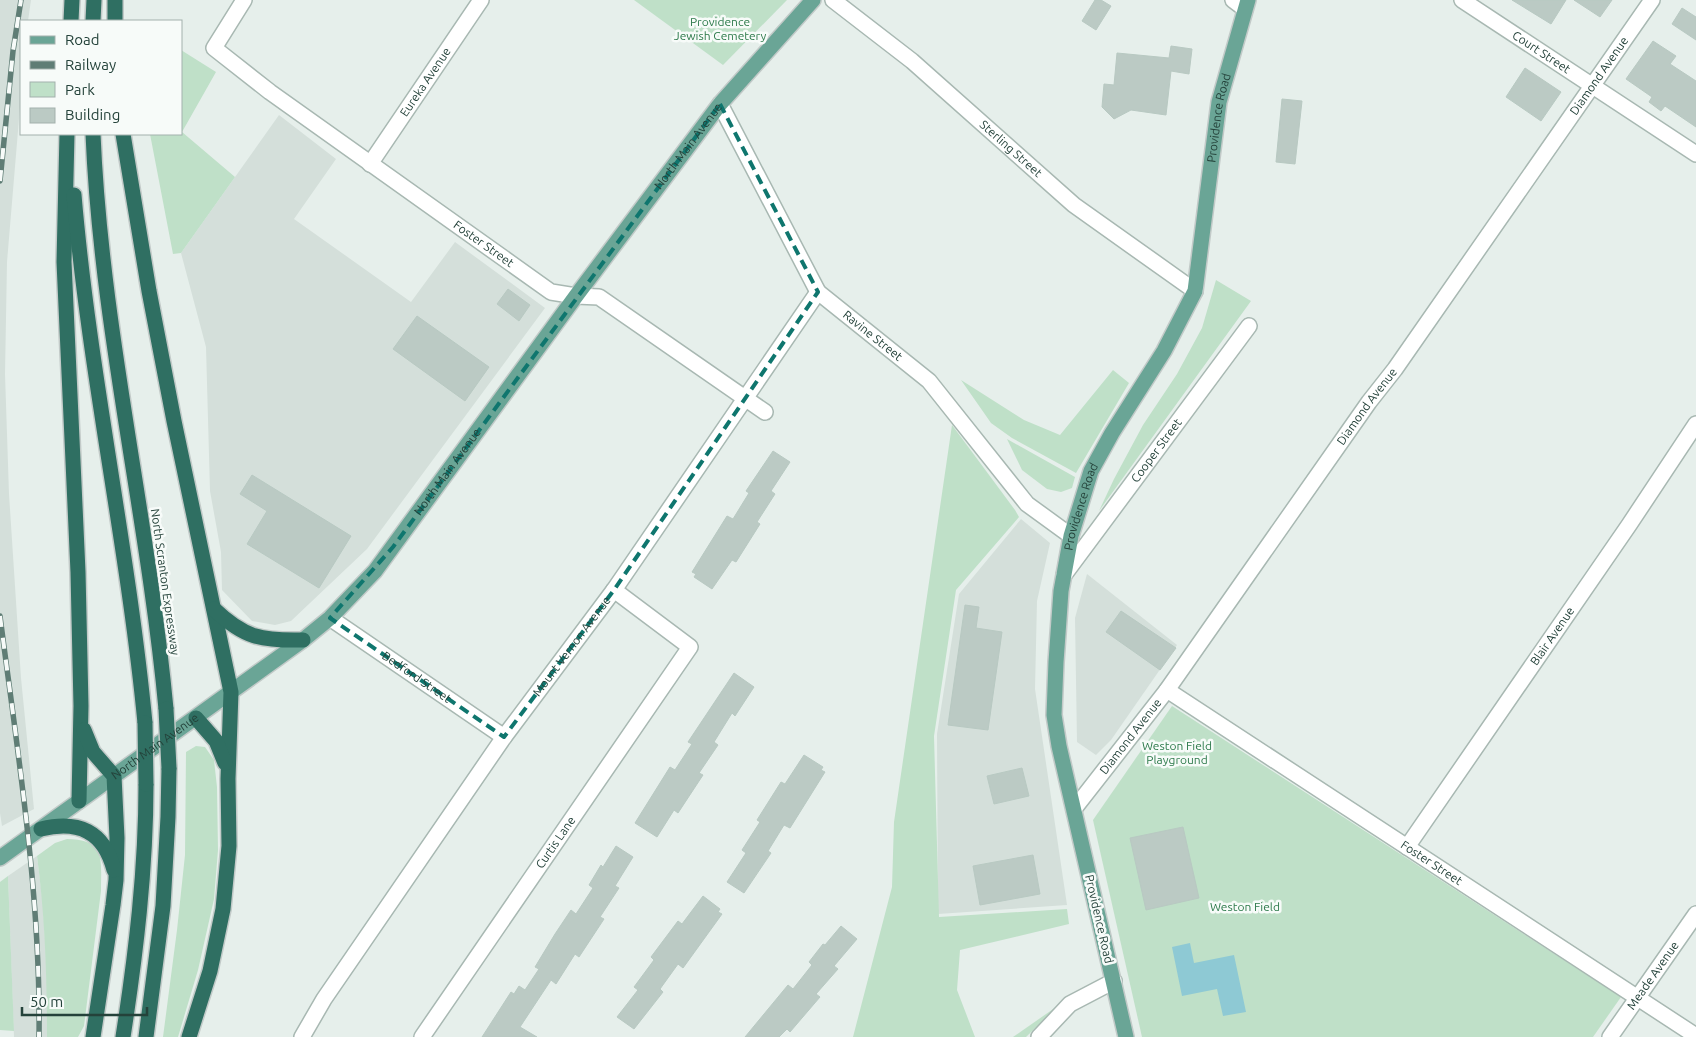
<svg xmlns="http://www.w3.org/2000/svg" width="1696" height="1037" font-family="Ubuntu,sans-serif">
	<rect width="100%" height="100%" fill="#e6efeb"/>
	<!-- built -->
	<g fill="#d4dfda">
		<polygon points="0,0 31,0 28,21 21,21 21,95 7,262 5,374 9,494 21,678 34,809 2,826 0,813"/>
		<polygon points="279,115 336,159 294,219 411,302 455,242 545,308 367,549 291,621 275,625 252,621 222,590 221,552 210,491 206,347 181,253"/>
		<polygon points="1021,519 1050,543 1037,601 1035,689 1067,905 938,914 937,734 959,594"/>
		<polygon points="1087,574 1177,645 1111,740 1096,755 1077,742 1075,618"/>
		<polygon points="37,856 43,904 47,972 47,1037 14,1037 8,876"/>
	</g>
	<!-- green -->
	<g fill="#bfe0c8">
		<polygon points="634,0 787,0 723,65"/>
		<polygon points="181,50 216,72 182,132 235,177 181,253 173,254 150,134 181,134"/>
		<polygon points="1216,280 1251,301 1099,511 1114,479 1143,425 1177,374 1202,328"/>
		<polygon points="1113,370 1129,383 1076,473 1012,438 991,423 961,380 1024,420 1060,435"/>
		<polygon points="952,425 1015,510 1019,517 956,590 934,736 939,917 1067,909 1069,924 960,950 957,990 975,1037 853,1037 892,887 894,822"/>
		<polygon points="1007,439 1075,477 1072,488 1061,492 1047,489 1022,470"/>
		<polygon points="1172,706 1621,997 1593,1037 1142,1037 1093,820"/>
		<polygon points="196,746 205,747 214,760 217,787 218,850 214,899 198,970 178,1037 163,1037 177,930 185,855 186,752"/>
		<path d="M67,839C106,840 101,858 101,891L84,1026L78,1037H47C47,976 45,916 37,856L55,843Z"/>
		<polygon points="8,876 14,1031 0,1030 0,882"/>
		<polygon points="1059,1005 1026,1037 1013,1037"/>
	</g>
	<!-- water -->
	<polygon fill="#8ec9d4" points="1190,943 1194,963 1234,955 1246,1012 1223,1016 1217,989 1182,996 1172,947"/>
	<!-- building -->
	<g fill="#bbcac4" stroke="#b8c9c2">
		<polygon points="1095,0 1101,0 1111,6 1096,30 1082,21"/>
		<polygon points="1512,0 1566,0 1551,24"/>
		<polygon points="1574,0 1612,0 1600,17"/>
		<polygon points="1682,8 1696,17 1696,40 1672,24"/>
		<polygon points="1653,41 1676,56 1670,64 1696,81 1696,127 1665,106 1661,111 1649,102 1652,97 1626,79"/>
		<polygon points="1171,46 1192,49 1189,74 1171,71 1166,115 1131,110 1114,119 1102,107 1104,84 1114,85 1117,53 1169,58"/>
		<polygon points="1525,68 1561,92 1541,121 1506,97"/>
		<polygon points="1282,99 1302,101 1295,164 1276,162"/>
		<polygon points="508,289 530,305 519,321 497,304"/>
		<polygon points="417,316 489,367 465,401 393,349"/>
		<polygon points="773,451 790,462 771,491 775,494 757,522 760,524 736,562 732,560 712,589 694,577 696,574 692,572 727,516 733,519 749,493 746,491"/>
		<polygon points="252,475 351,536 319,588 247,544 267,511 240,494"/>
		<polygon points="965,605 979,607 976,628 1002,632 988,730 948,725"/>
		<polygon points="1121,611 1176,648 1160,670 1106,632"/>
		<polygon points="734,673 754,687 735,716 732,713 714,742 718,745 699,773 703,775 678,813 674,810 657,837 635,823 670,767 675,770 692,744 688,742"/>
		<polygon points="804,755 823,767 821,770 825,772 790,828 784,825 768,851 771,853 744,893 727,882 746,853 742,850 760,822 757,820 781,782 785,784"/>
		<polygon points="1022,768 1029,796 994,804 987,776"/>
		<polygon points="1183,827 1199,898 1146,910 1130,838"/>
		<polygon points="616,846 633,857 615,886 619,888 600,917 604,919 579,957 575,954 556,984 551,980 520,1027 537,1037 482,1037 511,992 514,994 519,986 525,990 539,969 535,967 555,934 571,910 576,914 593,888 589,885 601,865 603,867"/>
		<polygon points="1033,855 1040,894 980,905 973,866"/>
		<polygon points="703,896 720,909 718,912 722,914 683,968 678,964 660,989 663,992 634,1029 617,1017 638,990 634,987 654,960 651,957 678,921 682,924"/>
		<polygon points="841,926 857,939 834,966 838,969 816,994 820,997 790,1032 787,1029 779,1037 745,1037 788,985 793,989 812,965 809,962 823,944 825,945"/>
	</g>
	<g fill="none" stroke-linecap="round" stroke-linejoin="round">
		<defs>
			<g id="minor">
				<path id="s1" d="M244,0L214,48L270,92L551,292L576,296L599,297L765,412"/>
				<path id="s2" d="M833,0L912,61L1074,205L1195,291"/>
				<polyline points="1233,0 1245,9"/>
				<path id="s3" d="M1462,0L1696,154"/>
				<path id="s4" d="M720,104L818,292L929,381L1027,504L1071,536"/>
				<path id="s5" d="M370,164L481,0"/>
				<path id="s6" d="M1064,575L1249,326"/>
				<path id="s7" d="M330,618L504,737"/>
				<path id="s8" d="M1167,690L1696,1036"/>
				<path id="s9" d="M1074,809L1167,690L1369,402L1395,369L1652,0"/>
				<path id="s10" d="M1407,847L1629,525L1696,424"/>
				<path id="s11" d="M302,1037L324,999L504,737L614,590L818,292"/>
				<path id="s12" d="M422,1037L690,647L614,590"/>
				<polyline points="1039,1037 1070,1004 1114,981"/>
				<path id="s13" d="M1610,1037L1696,914"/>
			</g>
			<g id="major">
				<path id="s14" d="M0,858L303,640L330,618L375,571L576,296L720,104L813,0"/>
				<path id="s15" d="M1126,1037L1059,746L1054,715L1056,662L1061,591L1071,536L1091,471L1112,433L1164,351L1195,291L1219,102L1248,0"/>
			</g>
			<g id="highway">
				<polyline points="71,21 72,0"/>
				<polyline points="93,21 94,0"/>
				<polyline points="115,21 115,0"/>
				<polyline points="67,134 64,262 78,572 81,706 79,801"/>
				<path d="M93,134C101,327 148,516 166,709"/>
				<polyline points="123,134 149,291 174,421 231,692 228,779 229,846 223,909 210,971 189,1037"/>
				<path d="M74,195C89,372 128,546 145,723"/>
				<path d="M214,609C244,638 262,641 303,640"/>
				<polyline points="196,718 216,741 225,763"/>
				<polyline points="84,730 93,752 114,776 117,838 116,880 113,905 93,1037"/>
				<path d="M41,829C78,820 104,831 114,870"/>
				<path d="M123,1037C136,953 146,870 146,784"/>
				<polyline points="146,1037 163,906 168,817 169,768"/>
			</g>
		</defs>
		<!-- minor casing -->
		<use href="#minor" stroke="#a8b8b2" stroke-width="18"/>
		<!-- major casing -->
		<use href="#major" stroke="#c2cac8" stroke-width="18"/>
		<!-- highway casing -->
		<use href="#highway" stroke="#c2cac8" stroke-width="18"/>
		<!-- minor -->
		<use href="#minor" stroke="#fff" stroke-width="15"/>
		<!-- major -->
		<use href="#major" stroke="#6aa596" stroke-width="15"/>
		<!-- highway -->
		<use href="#highway" stroke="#2f6f62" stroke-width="15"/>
		<defs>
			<g id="rail">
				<polyline points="0,181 13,51 21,0"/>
				<path d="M0,616C18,756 41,896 39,1037"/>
			</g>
		</defs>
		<!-- rail casing -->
		<use href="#rail" stroke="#5f7d75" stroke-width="5.5"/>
		<!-- rail -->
		<use href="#rail" stroke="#f7fbf9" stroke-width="4" stroke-dasharray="11" stroke-linecap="butt"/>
		<defs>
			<g id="highway-bridge">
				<polyline points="166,709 169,768"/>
				<polyline points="145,723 146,784"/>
			</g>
		</defs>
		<!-- highway-bridge casing -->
		<use href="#highway-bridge" stroke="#c2cac8" stroke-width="18" stroke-linecap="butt"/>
		<!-- highway-bridge -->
		<use href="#highway-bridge" stroke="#2f6f62" stroke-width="15"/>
	</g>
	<!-- marked area -->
	<path fill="none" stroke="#0f766e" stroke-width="4" stroke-dasharray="10 6" stroke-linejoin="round" d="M720,104L818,292L614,590L504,737L330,618L393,547Z"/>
	<g text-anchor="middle" stroke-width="5" stroke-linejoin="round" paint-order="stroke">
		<!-- park labels -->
		<g font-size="12" fill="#2d7a4b" stroke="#f7fbf9">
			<text x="720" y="26">Providence<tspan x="720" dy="14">Jewish Cemetery</tspan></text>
			<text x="1177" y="750">Weston Field<tspan x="1177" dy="14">Playground</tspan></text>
			<text x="1245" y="911">Weston Field</text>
		</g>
		<!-- street labels -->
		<g font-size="12" fill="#24423a" stroke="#f7fbf9">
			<text dy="4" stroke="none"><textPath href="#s3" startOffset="95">Court Street</textPath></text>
			<text dy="4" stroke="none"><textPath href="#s9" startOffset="902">Diamond Avenue</textPath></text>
			<text dy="4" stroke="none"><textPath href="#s5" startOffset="99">Eureka Avenue</textPath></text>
			<text dy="4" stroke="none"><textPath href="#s15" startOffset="961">Providence Road</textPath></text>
			<text dy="4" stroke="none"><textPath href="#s14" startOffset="1001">North Main Avenue</textPath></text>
			<text dy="4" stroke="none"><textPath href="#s2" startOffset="232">Sterling Street</textPath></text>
			<text dy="4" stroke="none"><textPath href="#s1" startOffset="390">Foster Street</textPath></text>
			<text dy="4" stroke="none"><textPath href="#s4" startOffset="282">Ravine Street</textPath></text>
			<text dy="4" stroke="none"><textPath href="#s9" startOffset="498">Diamond Avenue</textPath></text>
			<text dy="4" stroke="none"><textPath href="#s6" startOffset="155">Cooper Street</textPath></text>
			<text dy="4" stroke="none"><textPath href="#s14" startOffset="596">North Main Avenue</textPath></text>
			<text dy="4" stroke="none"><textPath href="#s15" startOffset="541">Providence Road</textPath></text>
			<text transform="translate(165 582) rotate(82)" y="4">North Scranton Expressway</text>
			<text dy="4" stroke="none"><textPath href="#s10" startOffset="256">Blair Avenue</textPath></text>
			<text dy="4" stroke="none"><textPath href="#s11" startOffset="475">Mount Vernon Avenue</textPath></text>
			<text dy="4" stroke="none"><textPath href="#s7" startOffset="105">Bedford Street</textPath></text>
			<text dy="4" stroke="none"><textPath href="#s9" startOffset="92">Diamond Avenue</textPath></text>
			<text dy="4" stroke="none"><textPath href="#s14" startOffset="191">North Main Avenue</textPath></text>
			<text dy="4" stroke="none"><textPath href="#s12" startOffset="236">Curtis Lane</textPath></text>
			<text dy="4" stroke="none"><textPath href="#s8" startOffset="316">Foster Street</textPath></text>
			<text transform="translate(1099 919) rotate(77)" y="4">Providence Road</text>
			<text dy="4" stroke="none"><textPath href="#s13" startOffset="75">Meade Avenue</textPath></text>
		</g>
	</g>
	<!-- legend -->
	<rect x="20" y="20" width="162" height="115" fill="#f7fbf9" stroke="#a3b1ad"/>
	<rect x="30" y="36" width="25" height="8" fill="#6aa596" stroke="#a3b1ad"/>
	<text x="65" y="45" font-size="15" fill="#24423a">Road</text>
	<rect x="30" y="61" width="25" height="8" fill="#5f7d75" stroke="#a3b1ad"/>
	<text x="65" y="70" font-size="15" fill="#24423a">Railway</text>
	<rect x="30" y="82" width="25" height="15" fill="#bfe0c8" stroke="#a3b1ad"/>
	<text x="65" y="95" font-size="15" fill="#24423a">Park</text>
	<rect x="30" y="108" width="25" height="15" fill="#bbcac4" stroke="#a3b1ad"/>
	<text x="65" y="120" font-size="15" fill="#24423a">Building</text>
	<!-- scale -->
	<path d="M22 1007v8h125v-8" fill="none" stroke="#24423a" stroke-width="2.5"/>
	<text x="30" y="1007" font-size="15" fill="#24423a" stroke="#f7fbf9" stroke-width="4" paint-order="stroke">50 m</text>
</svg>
